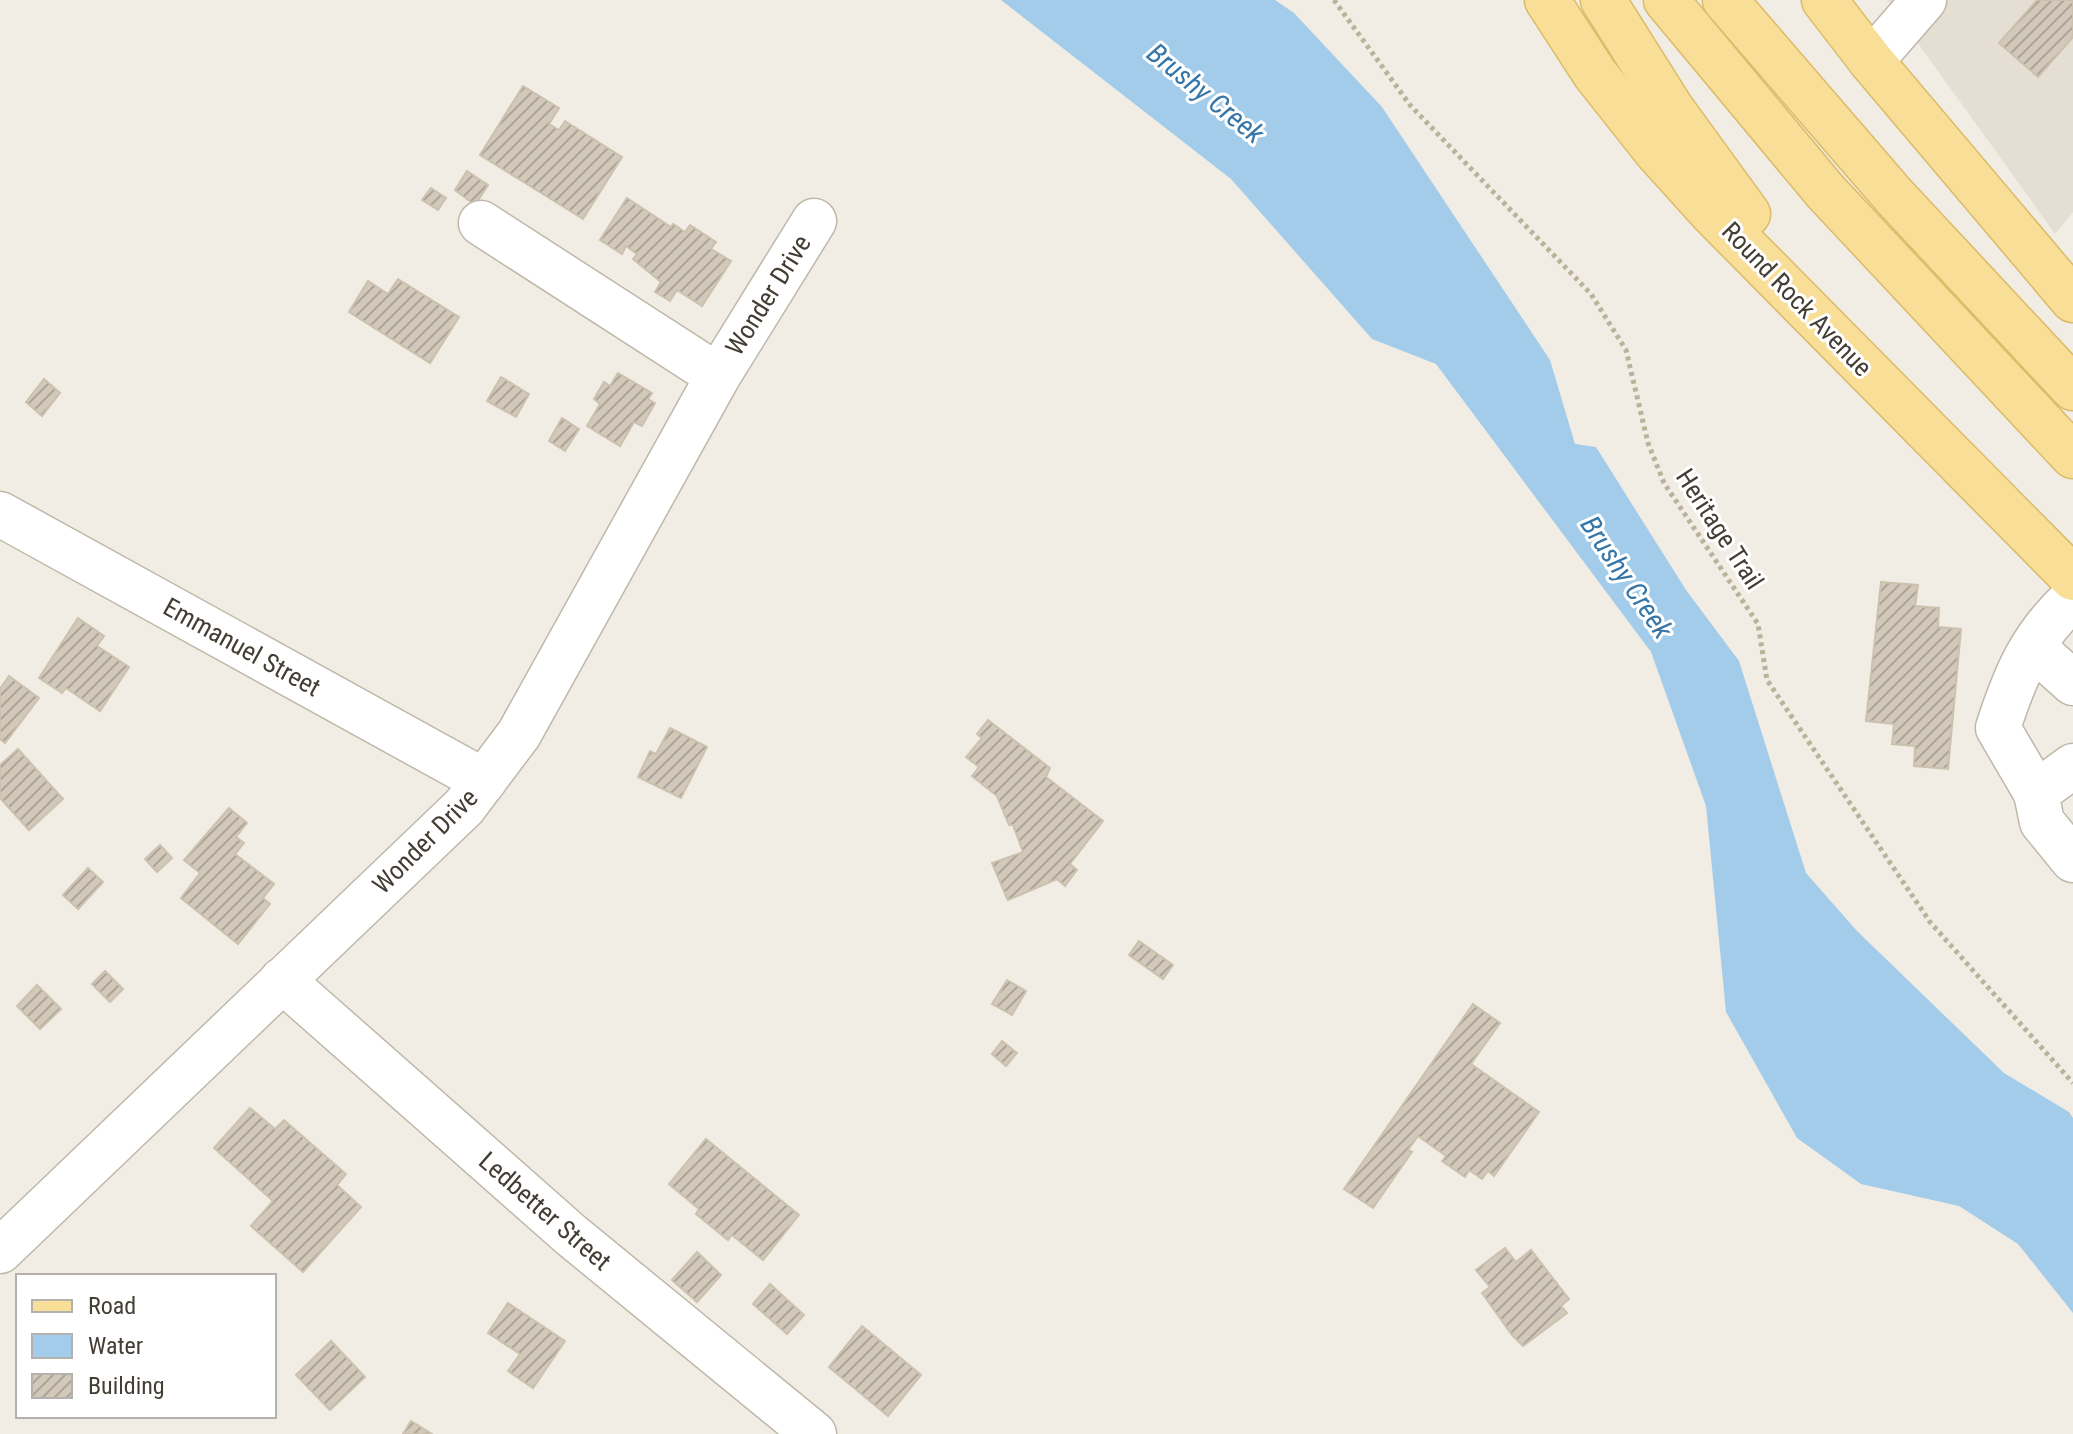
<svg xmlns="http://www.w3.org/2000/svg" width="2073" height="1434" font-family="'Roboto Condensed',sans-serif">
	<defs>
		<pattern id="building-hatch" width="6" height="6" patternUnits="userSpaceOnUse" patternTransform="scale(2)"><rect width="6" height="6" fill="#d2c9ba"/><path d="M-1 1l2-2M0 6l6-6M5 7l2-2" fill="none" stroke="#aca498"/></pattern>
	</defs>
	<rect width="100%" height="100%" fill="#f1ede4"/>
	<!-- residential -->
	<polygon fill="#e5dfd3" points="1887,0 2073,0 2073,212 2055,234"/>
	<!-- water -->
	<polygon fill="#a3cceb" points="1001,0 1275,0 1294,13 1382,107 1550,360 1575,444 1596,447 1686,590 1739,661 1806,873 1857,931 2004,1073 2069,1112 2073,1118 2073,1313 2018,1244 1959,1206 1861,1184 1797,1138 1726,1012 1706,806 1651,652 1436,364 1372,339 1231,179"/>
	<!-- building -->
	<g fill="url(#building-hatch)" stroke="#ccc1ae" stroke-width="2">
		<polygon points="2037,0 2073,0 2073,37 2038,77 1999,43"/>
		<polygon points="523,86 559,108 549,124 559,130 565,121 622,157 583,219 480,155"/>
		<polygon points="467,171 488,185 475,205 455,190"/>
		<polygon points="431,188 446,198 438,210 422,200"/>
		<polygon points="627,198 671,227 673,224 685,232 690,225 716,242 711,249 731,261 702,306 677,290 670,301 655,292 661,282 633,259 637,254 626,246 622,254 600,240"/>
		<polygon points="398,279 459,317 430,363 349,312 368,281 388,294"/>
		<polygon points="618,373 652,393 648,399 655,403 642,426 634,422 620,446 587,426 600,404 594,399 604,382 610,386"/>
		<polygon points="501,377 529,394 516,417 487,401"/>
		<polygon points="44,379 60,393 42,416 26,402"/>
		<polygon points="562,418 579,429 565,451 549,441"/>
		<polygon points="1881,582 1918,585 1915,606 1939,608 1938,627 1961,629 1948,769 1914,766 1915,746 1892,744 1894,724 1866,721"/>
		<polygon points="78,618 104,636 97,646 129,667 100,711 66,688 62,693 39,678"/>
		<polygon points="9,676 39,698 5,743 0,739 0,689"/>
		<polygon points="988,720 1050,768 1046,777 1103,821 1070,864 1077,870 1065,886 1057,879 1008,900 1006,896 992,863 1023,852 1013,825 1009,825 997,796 972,776 979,767 966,757 982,738 977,734"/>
		<polygon points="670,728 707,747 681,798 638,777 650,751 656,754"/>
		<polygon points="18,749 63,799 29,830 0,798 0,765"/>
		<polygon points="229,808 247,823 236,837 244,843 235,854 274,884 263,898 270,904 238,944 181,898 200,873 184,860"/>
		<polygon points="160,845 172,858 157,872 145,859"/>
		<polygon points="88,868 103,882 78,909 63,895"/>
		<polygon points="1139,941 1173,965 1163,979 1129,955"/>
		<polygon points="105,971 123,989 110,1002 92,984"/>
		<polygon points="1007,980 1026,991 1012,1015 992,1004"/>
		<polygon points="37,985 61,1009 40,1029 17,1006"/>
		<polygon points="1473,1004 1500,1023 1471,1064 1539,1112 1494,1176 1488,1171 1482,1179 1469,1170 1465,1177 1442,1161 1446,1156 1418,1136 1408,1150 1412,1152 1373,1208 1344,1189"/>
		<polygon points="1002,1041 1017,1053 1006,1066 992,1054"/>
		<polygon points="250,1108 275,1129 284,1120 346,1174 337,1185 361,1207 303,1272 251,1226 273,1201 214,1148"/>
		<polygon points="706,1139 799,1215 763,1260 732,1235 728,1240 696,1214 699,1209 669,1184"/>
		<polygon points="1505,1248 1516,1262 1531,1250 1569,1299 1561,1306 1567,1313 1523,1346 1512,1335 1482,1293 1490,1287 1476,1270"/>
		<polygon points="697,1252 721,1275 697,1302 672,1280"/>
		<polygon points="770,1284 804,1315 787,1334 753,1304"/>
		<polygon points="508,1303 565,1341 533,1388 508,1371 520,1354 488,1333"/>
		<polygon points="862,1326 921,1375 888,1416 829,1367"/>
		<polygon points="331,1341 365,1377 330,1410 296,1375"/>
		<polygon points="411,1421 432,1434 403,1434"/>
	</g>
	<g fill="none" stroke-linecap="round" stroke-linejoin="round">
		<defs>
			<g id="minor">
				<polyline points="1871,61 1924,0"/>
				<polyline points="481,223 718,376"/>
				<polyline points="0,514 484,781"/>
				<polyline points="2033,647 2073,683"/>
				<polyline points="2073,766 2036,793 2042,822 2073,860"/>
				<path d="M2036,793L1998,728C2015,675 2031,637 2073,598"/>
				<polyline points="282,980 571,1235 814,1434"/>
				<polyline points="0,1251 464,807 519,734 718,376 814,221"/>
			</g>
			<g id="major">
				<polyline points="1547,0 1595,74 1656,151 1712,213 2073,578"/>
				<polyline points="1603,0 1671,108 1748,214"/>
				<polyline points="1666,0 1825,191 2073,456"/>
				<polyline points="1725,0 1894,196 2073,388"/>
				<polyline points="1824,0 1871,61 2073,300"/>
			</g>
		</defs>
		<!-- minor casing -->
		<use href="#minor" stroke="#bfb8aa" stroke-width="47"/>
		<!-- major casing -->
		<use href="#major" stroke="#dbbb68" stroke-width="47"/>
		<!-- path -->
		<polyline stroke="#bcb19a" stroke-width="5" stroke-dasharray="4 4" stroke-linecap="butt" points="1334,0 1410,105 1591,294 1626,350 1648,443 1664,483 1758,624 1767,680 1930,922 2073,1083"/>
		<!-- minor -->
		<use href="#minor" stroke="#fff" stroke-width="44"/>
		<!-- major -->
		<use href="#major" stroke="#f8de96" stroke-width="44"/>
	</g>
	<g text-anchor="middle" stroke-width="6" stroke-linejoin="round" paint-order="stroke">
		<!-- street labels -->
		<g font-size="26" fill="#433d34" stroke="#fff">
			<text transform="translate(768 295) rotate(-58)" y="9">Wonder Drive</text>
			<text transform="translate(1797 299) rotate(46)" y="9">Round Rock Avenue</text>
			<text transform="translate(1720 529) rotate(57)" y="9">Heritage Trail</text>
			<text transform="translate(242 647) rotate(29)" y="9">Emmanuel Street</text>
			<text transform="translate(425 841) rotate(-45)" y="9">Wonder Drive</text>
			<text transform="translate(545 1211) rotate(41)" y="9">Ledbetter Street</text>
		</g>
		<!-- water labels -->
		<g font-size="28" font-style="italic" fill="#3575a7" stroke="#fff">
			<text transform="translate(1206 93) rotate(39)" y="10">Brushy Creek</text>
			<text transform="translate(1627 577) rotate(56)" y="10">Brushy Creek</text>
		</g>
	</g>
	<!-- legend -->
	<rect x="16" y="1274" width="260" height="144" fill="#ffffff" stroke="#b4b1ae" stroke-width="2"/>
	<rect x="32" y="1300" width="40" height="12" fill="#f8de96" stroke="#b4b1ae" stroke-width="2"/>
	<text x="88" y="1314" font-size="24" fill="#433d34">Road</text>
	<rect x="32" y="1334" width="40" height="24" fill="#a3cceb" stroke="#b4b1ae" stroke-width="2"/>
	<text x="88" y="1354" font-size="24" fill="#433d34">Water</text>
	<rect x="32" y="1374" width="40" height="24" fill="url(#building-hatch)" stroke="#b4b1ae" stroke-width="2"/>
	<text x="88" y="1394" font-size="24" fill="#433d34">Building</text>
</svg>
